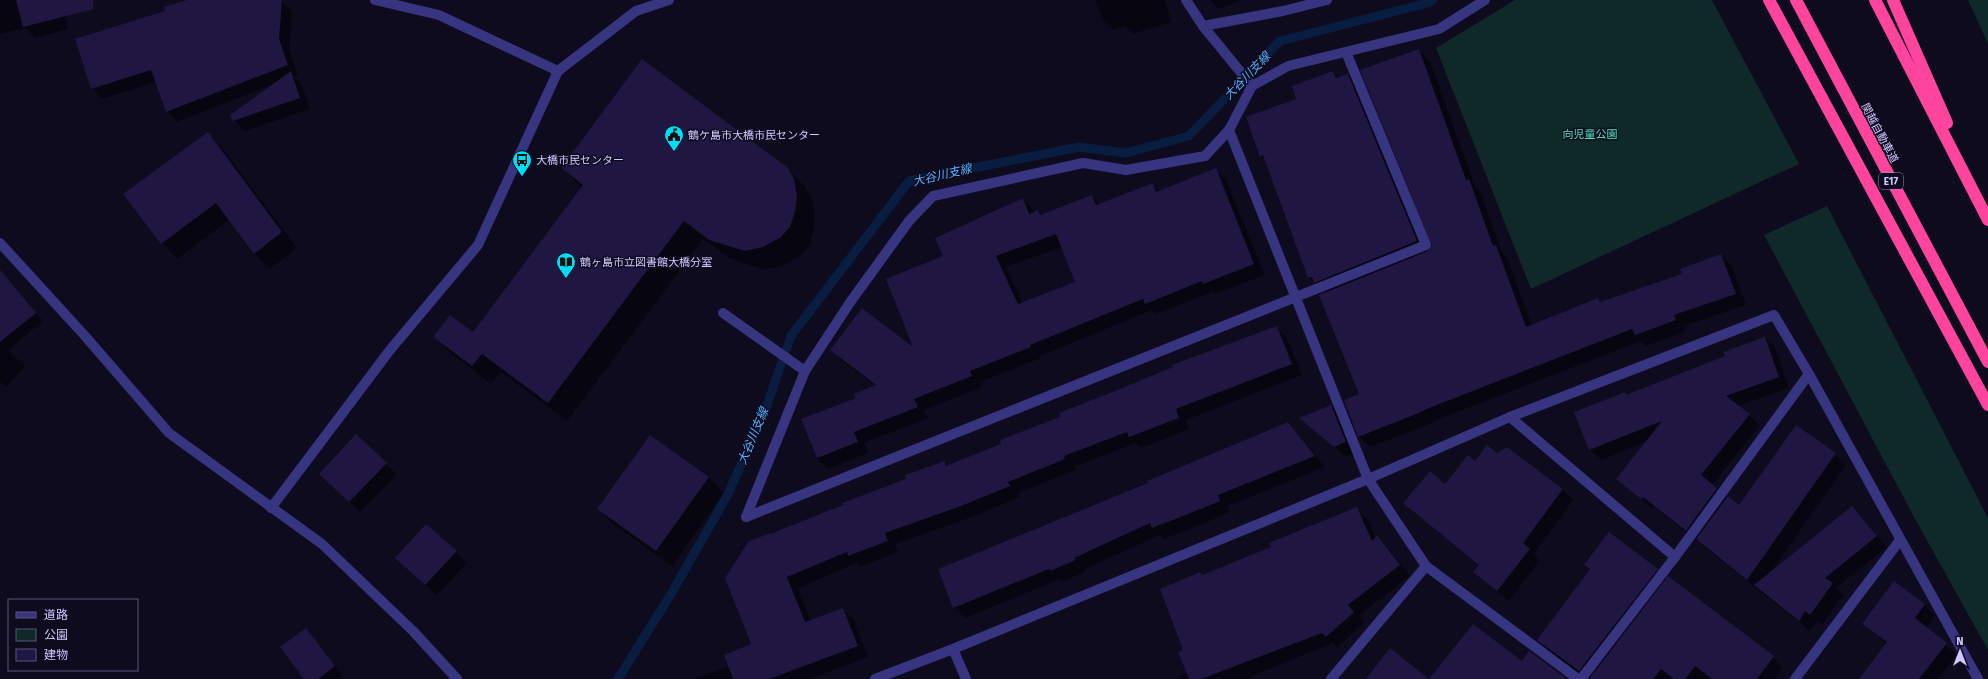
<svg xmlns="http://www.w3.org/2000/svg" width="1988" height="679" font-family="'Fira Sans','Noto Sans JP',sans-serif">
	<rect width="100%" height="100%" fill="#0e0b1f"/>
	<!-- green -->
	<g fill="#0e2928">
		<polygon points="1515,0 1712,0 1799,164 1531,289 1436,48"/>
		<polygon points="1968,0 1988,0 1988,44"/>
		<polygon points="1827,206 1988,518 1988,650 1914,517 1764,235"/>
	</g>
	<!-- shadow -->
	<g fill="#0007" fill-rule="evenodd">
		<polygon points="0,0 60,0 68,29 35,38 25,28 0,34"/>
		<polygon points="191,0 281,1 292,11 289,50 298,75 294,77 301,83 310,109 245,131 234,120 272,85 177,122 167,111 156,82 102,99 92,88 166,12"/>
		<polygon points="1096,0 1165,0 1171,22 1133,34 1125,26 1113,30 1102,19"/>
		<polygon points="1210,0 1241,0 1219,9"/>
		<polygon points="1419,50 1430,61 1475,186 1480,191 1502,252 1507,257 1532,326 1598,300 1601,303 1683,274 1721,255 1732,266 1746,305 1684,326 1686,331 1646,346 1641,341 1434,421 1435,422 1370,447 1359,437 1360,395 1326,293 1309,278 1267,161 1261,156 1298,100 1333,72 1339,78 1348,75 1359,86 1428,252 1433,246"/>
		<polygon points="208,133 223,149 297,248 270,269 254,253 229,220 177,259 162,243"/>
		<polygon points="562,168 787,168 806,188 812,199 815,215 814,228 809,246 800,256 782,266 764,270 729,258 703,239 567,421 501,372 491,384 453,355 434,337 473,333 582,188"/>
		<path d="M1215,169L1226,180L1265,275L1215,294L1213,292L1156,314L1152,310L1040,356L1041,358L980,382L982,387L924,410L928,418L864,443L868,453L828,469L817,458L857,398L876,386L842,361L832,350H915L944,257L1023,199L1035,212L1038,211L1043,216L1092,196L1100,204L1152,184L1160,191ZM1062,247L1077,283L1023,304L1006,267Z"/>
		<polygon points="19,294 43,321 8,350 25,366 7,387 0,382 0,316"/>
		<polygon points="1276,327 1287,338 1302,375 1186,420 1189,429 1141,448 1136,443 1074,467 1076,470 1018,493 1020,497 972,517 895,544 898,552 860,567 857,563 798,588 811,621 843,609 854,620 868,657 810,679 695,679 729,666 752,644 771,535 907,479 945,462 948,466 1003,444"/>
		<polygon points="1765,338 1776,349 1789,388 1738,406 1760,425 1712,485 1727,499 1739,507 1835,454 1846,465 1771,572 1852,507 1887,547 1836,588 1843,595 1822,625 1817,621 1810,631 1708,550 1698,540 1697,541 1654,507 1653,509 1617,479 1646,442 1601,460 1590,449 1624,393 1627,396 1726,356"/>
		<polygon points="1331,406 1342,417 1356,453 1346,457 1301,418"/>
		<polygon points="1288,423 1325,467 1228,506 1230,512 1200,525 1164,539 1160,535 1085,569 1086,571 1062,582 1060,579 965,618 954,607 1149,484"/>
		<polygon points="1475,462 1562,489 1573,500 1534,554 1540,560 1509,601 1475,572 1480,566 1405,503 1445,485"/>
		<polygon points="386,464 397,474 360,512 331,485"/>
		<polygon points="708,477 724,493 672,566 613,524 598,509"/>
		<polygon points="1357,509 1368,520 1376,538 1377,536 1387,547 1410,576 1358,616 1364,623 1337,648 1333,643 1249,677 1250,679 1178,679 1187,671 1185,650 1203,576 1272,547"/>
		<polygon points="456,552 467,563 437,595 407,569"/>
		<polygon points="1585,564 1657,569 1667,579 1773,657 1783,667 1775,679 1610,679 1591,663 1586,668 1582,665 1577,672 1549,651 1538,640 1590,570"/>
		<polygon points="1924,605 1935,615 1926,628 1957,655 1938,679 1861,679 1887,644 1863,624"/>
		<polygon points="306,630 343,676 340,679 306,679"/>
	</g>
	<g fill="none" stroke-linecap="round" stroke-linejoin="round">
		<!-- stream -->
		<polyline stroke="#091d40" stroke-width="9" points="618,679 671,594 727,496 765,411 791,336 909,181 1079,147 1126,153 1189,136 1280,41 1428,3 1433,0"/>
	</g>
	<!-- building -->
	<g fill="#1f1641" fill-rule="evenodd">
		<polygon points="16,0 93,0 94,9 23,27"/>
		<polygon points="187,0 282,0 279,39 288,65 166,112 151,70 91,89 75,39 165,11 164,7"/>
		<polygon points="1419,49 1466,180 1469,179 1493,246 1496,245 1526,327 1598,298 1600,302 1682,274 1680,269 1721,254 1736,294 1674,315 1676,320 1635,335 1632,329 1424,410 1424,411 1358,437 1344,400 1359,394 1319,295 1428,251 1432,246 1360,70"/>
		<polygon points="642,59 788,168 794,179 797,196 796,208 790,227 781,237 763,247 745,251 709,240 684,221 548,403 482,354 472,366 433,337 450,315 473,332 583,185 561,168"/>
		<polygon points="291,71 300,98 233,121 230,115"/>
		<polygon points="1333,71 1336,78 1348,74 1417,241 1314,283 1312,277 1308,278 1263,155 1260,157 1246,117 1296,99 1292,86"/>
		<polygon points="208,132 282,232 254,254 216,203 161,244 123,194"/>
		<path d="M1216,168L1254,264L1203,284L1202,281L1145,304L1143,299L1030,345L1031,347L970,371L972,376L914,399L918,407L854,432L858,442L817,458L801,419L856,398L854,394L876,385L830,350L862,308L913,347L886,279L943,256L935,238L1023,198L1029,214L1038,210L1040,215L1092,195L1096,205L1153,183L1156,192ZM1056,234L1075,282L1018,304L996,256Z"/>
		<polygon points="0,270 36,313 0,342"/>
		<polygon points="1277,326 1292,364 1176,409 1179,418 1129,437 1127,432 1064,456 1065,459 1008,482 1010,486 961,506 885,533 888,541 848,556 847,552 787,577 805,622 843,608 858,646 769,679 733,679 724,655 751,644 725,578 748,542 770,533 770,534 843,505 842,503 906,479 905,475 945,461 946,466 1001,444 1000,440 1060,417 1059,413 1125,387 1173,367 1172,365"/>
		<polygon points="1765,337 1779,377 1726,396 1750,414 1701,475 1717,488 1686,531 1643,497 1641,499 1616,479 1662,421 1589,450 1574,412 1625,392 1626,395 1725,356 1723,352"/>
		<polygon points="1331,405 1346,442 1334,447 1299,418"/>
		<polygon points="1288,422 1315,456 1218,495 1220,501 1188,514 1152,528 1150,523 1074,558 1076,560 1050,571 1049,569 953,608 938,569 1148,483 1147,481"/>
		<polygon points="1796,425 1836,453 1747,580 1696,539 1728,496 1739,505"/>
		<polygon points="356,434 387,463 349,502 319,474"/>
		<polygon points="650,435 709,477 656,551 597,509"/>
		<polygon points="1487,445 1497,453 1507,447 1563,489 1523,543 1530,549 1497,591 1473,572 1479,565 1403,503 1430,471 1445,484 1468,455 1475,461"/>
		<polygon points="1852,506 1877,536 1825,578 1833,583 1810,615 1805,611 1799,621 1754,585"/>
		<polygon points="1357,507 1372,541 1377,535 1400,565 1348,605 1354,612 1326,637 1322,633 1201,679 1189,679 1178,652 1183,650 1160,589 1200,572 1202,575 1271,547 1269,543"/>
		<polygon points="426,524 457,551 425,585 395,558"/>
		<polygon points="1609,532 1658,569 1579,671 1537,640 1590,569 1584,565"/>
		<polygon points="1668,576 1774,656 1757,679 1712,679 1695,666 1685,679 1674,679 1661,669 1653,679 1589,679"/>
		<polygon points="1894,581 1925,604 1915,618 1947,643 1919,679 1859,679 1887,642 1862,624"/>
		<polygon points="1473,624 1522,661 1529,651 1567,679 1429,679"/>
		<polygon points="306,628 335,666 318,679 304,679 280,647"/>
		<polygon points="1390,648 1429,679 1366,679"/>
	</g>
	<g fill="none" stroke-linecap="round" stroke-linejoin="round">
		<!-- minor -->
		<g stroke="#373480" stroke-width="10">
			<polyline points="375,0 439,15 558,71"/>
			<polyline points="1186,0 1203,26 1252,86"/>
			<polyline points="1203,26 1283,11 1327,0"/>
			<polyline points="1229,130 1368,479 1426,566 1578,679"/>
			<polyline points="0,243 85,336 169,433 322,544 413,631 457,679"/>
			<polyline points="723,313 805,371"/>
			<polyline points="1510,417 1675,557"/>
			<polyline points="271,508 390,350 478,245 558,71 636,11 669,0"/>
			<polyline points="746,517 805,371 851,301 909,221 933,196 1083,163 1126,170 1205,156 1229,130 1252,86 1288,66 1439,29 1485,0"/>
			<polyline points="746,517 1426,245 1346,52"/>
			<polyline points="953,649 966,679"/>
			<polyline points="875,679 953,649 1368,479 1510,417 1774,315 1809,374 1978,679"/>
			<polyline points="1331,679 1426,566"/>
			<polyline points="1581,679 1675,557 1809,374"/>
			<polyline points="1795,679 1900,540"/>
		</g>
		<!-- motorway -->
		<g stroke="#ff449e" stroke-width="12">
			<polyline points="1769,0 1988,405"/>
			<polyline points="1796,0 1988,362"/>
			<polyline points="1875,0 1988,220"/>
			<polyline points="1893,0 1947,123"/>
		</g>
	</g>
	<!-- icons -->
	<defs>
		<symbol id="civic-pin" viewBox="-11 -11 22 30"><path d="M0 17L-7.5 6A9.5 9.5 0 1 1 7.5 6Z" fill="#00dcf4" stroke="#0e0b1f"/><path d="M-.6-6.5H3V-4.5H.6V-3L4-1V1h2V6H-6V1h2V-1L-.6-3ZM-1.2 2.5V6h2.4V2.5Z" fill="#111"/></symbol>
		<symbol id="bus-pin" viewBox="-11 -11 22 30"><path d="M0 17L-7.5 6A9.5 9.5 0 1 1 7.5 6Z" fill="#00dcf4" stroke="#0e0b1f"/><path d="M-5-6H5V4H4V6H2V4H-2V6H-4V4H-5ZM-3.5-4V0h7V-4ZM-3.5 1.2v1.5H-2V1.2ZM2 1.2v1.5H3.5V1.2Z" fill="#111"/></symbol>
		<symbol id="library-pin" viewBox="-11 -11 22 30"><path d="M0 17L-7.5 6A9.5 9.5 0 1 1 7.5 6Z" fill="#00dcf4" stroke="#0e0b1f"/><path d="M-6-4Q-3-5.5-.7-3.5V5Q-3 3-6 4ZM6-4Q3-5.5 .7-3.5V5Q3 3 6 4Z" fill="#111"/></symbol>
	</defs>
	<g fill-rule="evenodd">
		<use href="#civic-pin" x="663" y="124" width="22" height="30"/>
		<use href="#bus-pin" x="511" y="149" width="22" height="30"/>
		<use href="#library-pin" x="555" y="251" width="22" height="30"/>
	</g>
	<g text-anchor="middle" stroke-width="3" stroke-linejoin="round" paint-order="stroke">
		<!-- shield labels -->
		<rect fill="#0e0b1f" stroke="#9590bc" stroke-width="1" x="1879" y="173" width="24" height="16" rx="3"/>
		<g font-size="10" font-weight="bold" fill="#cfc9ff">
			<text x="1891" y="185">E17</text>
		</g>
		<!-- street labels -->
		<g font-size="11" fill="#cfc9ff" stroke="#0e0b1f">
			<text transform="translate(1880 133) rotate(62)" y="4">関越自動車道</text>
		</g>
		<!-- park labels -->
		<g font-size="11" fill="#50e4bf" stroke="#0e0b1f">
			<text x="1590" y="138">向児童公園</text>
		</g>
		<!-- poi labels -->
		<g font-size="11" fill="#cfc9ff" stroke="#0e0b1f" text-anchor="start">
			<text x="688" y="139">鶴ケ島市大橋市民センター</text>
			<text x="536" y="164">大橋市民センター</text>
			<text x="580" y="266">鶴ヶ島市立図書館大橋分室</text>
		</g>
		<!-- water labels -->
		<g font-size="12" font-style="italic" fill="#57b1ff" stroke="#0e0b1f">
			<text transform="translate(1247 76) rotate(-46)" y="4">大谷川支線</text>
			<text transform="translate(942 175) rotate(-13)" y="4">大谷川支線</text>
			<text transform="translate(753 436) rotate(-67)" y="4">大谷川支線</text>
		</g>
	</g>
	<!-- legend -->
	<rect x="8" y="599" width="130" height="72" fill="#0e0b1f" stroke="#5b5779"/>
	<rect x="16" y="612" width="20" height="6" fill="#373480" stroke="#5b5779"/>
	<text x="44" y="619" font-size="12" fill="#cfc9ff">道路</text>
	<rect x="16" y="629" width="20" height="12" fill="#0e2928" stroke="#5b5779"/>
	<text x="44" y="639" font-size="12" fill="#cfc9ff">公園</text>
	<rect x="16" y="649" width="20" height="12" fill="#1f1641" stroke="#5b5779"/>
	<text x="44" y="659" font-size="12" fill="#cfc9ff">建物</text>
	<!-- north arrow -->
	<g transform="translate(1960 651)" stroke="#0e0b1f" stroke-width="3" paint-order="stroke">
	<path d="M0-3L7 15L0 10L-7 15Z" fill="#cfc9ff"/>
	<text y="-6" font-size="11" font-weight="bold" text-anchor="middle" fill="#cfc9ff">N</text>
	</g>
</svg>
